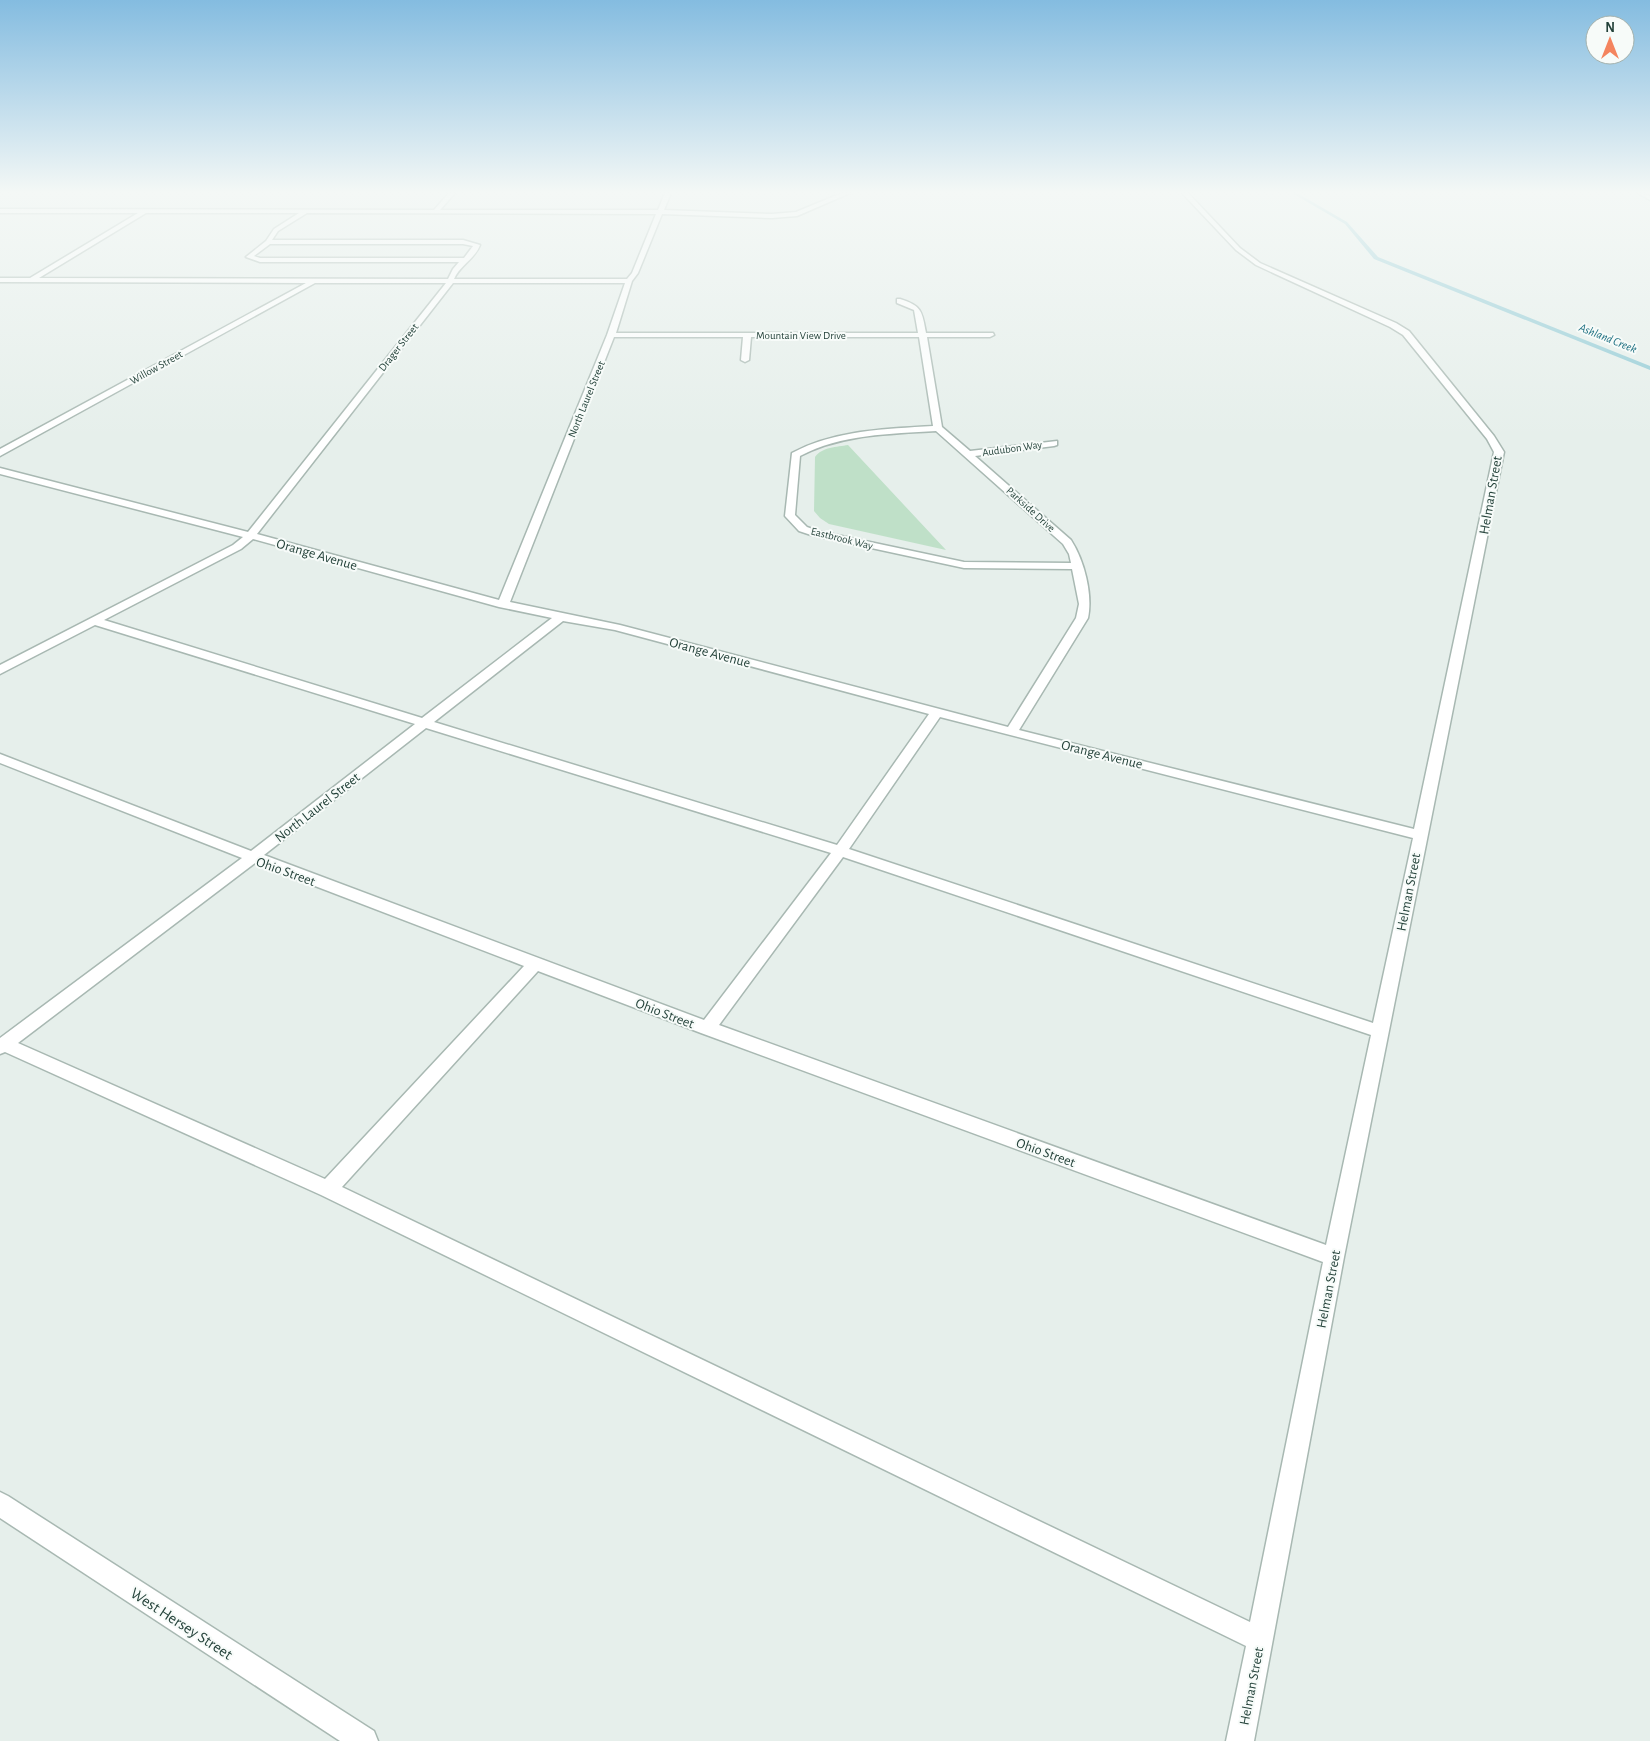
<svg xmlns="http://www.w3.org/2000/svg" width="1650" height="1741" font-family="'Alegreya Sans',sans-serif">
	<rect width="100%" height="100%" fill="#e6efeb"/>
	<!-- green -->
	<path fill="#bfe0c8" d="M848,445L946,550L829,524L820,518L814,511L815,457C822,447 837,447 848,445Z"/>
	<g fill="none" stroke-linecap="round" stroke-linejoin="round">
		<!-- stream -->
		<polygon fill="#8ec9d4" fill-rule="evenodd" points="1292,193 1297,193 1347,222 1378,257 1650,366 1650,370 1374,259 1345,224"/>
		<defs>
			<g id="minor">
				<path d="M449,193H455L440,210H658L665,193H671L664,210L772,214L796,212L842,193H850L797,216L772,218L662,214L638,273L632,281L616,333H918L914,310L897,303V299H900C922,306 922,311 926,333H993L994,335L990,337H927L942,427L970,451L1057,441V445L1054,446L975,456L1071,540C1084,560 1093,594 1088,618L1019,730L1414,829L1494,452L1487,439L1403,335L1390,327L1256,265L1236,250L1182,193H1188L1240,248L1260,263L1396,323L1409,331L1494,436L1504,452L1344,1257L1254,1741H1226L1246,1646L321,1195L5,1052L0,1054V1038L242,858L0,763V754L251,851L415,724L95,625L0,674V665L233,545L243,537L0,474V468L248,532L446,283H315L0,456V449L306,283L0,282V278H30L138,213H0V209L434,210ZM146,213H299L274,229L266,241L246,257L260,262H459L453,269L448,279L39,278ZM307,213L656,214L632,273L627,279H454C460,265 475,259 480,245L463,240H272L278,231ZM270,244H463L473,246L464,258H260L254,256ZM453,283H625L607,335L499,600L257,534ZM614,337H743L741,360L745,362L749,360L751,337H919L933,426C885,429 835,430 792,453L785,516L799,531L811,535L964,568L1072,569L1079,604L1076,618L1008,727L620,625L510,602ZM936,431L1063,544L1069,554L1071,563L964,562L818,531L807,527L795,515L800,456C841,434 890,434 936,431ZM253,539L499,607L552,618L422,718L104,620L241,549ZM563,621L615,630L929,714L837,845L434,722ZM940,717L1413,838L1373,1023L849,849ZM426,728L831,853L704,1020L264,855ZM843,857L1371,1035L1326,1245L719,1025ZM255,863L524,966L325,1179L18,1043ZM538,971L701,1033L1323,1262L1250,1622L342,1187Z"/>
				<polygon points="1638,193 1650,196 1650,200"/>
				<polygon points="0,1492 8,1496 374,1731 378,1741 340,1741 0,1518"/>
			</g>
		</defs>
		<!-- minor casing -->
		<use href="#minor" stroke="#a8b8b2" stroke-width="3"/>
		<!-- minor -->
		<use href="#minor" fill="#fff" fill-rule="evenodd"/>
	</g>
	<!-- sky -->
	<linearGradient id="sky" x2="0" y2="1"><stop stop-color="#84bce0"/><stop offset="0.44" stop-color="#f4f8f6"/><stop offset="1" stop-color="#f4f8f6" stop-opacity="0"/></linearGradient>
	<rect width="1650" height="437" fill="url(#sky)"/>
	<g text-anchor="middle" stroke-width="4" stroke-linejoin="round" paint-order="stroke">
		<!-- far-street labels -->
		<g font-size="11" fill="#24423a" stroke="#f7fbf9">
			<text x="801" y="339">Mountain View Drive</text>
			<text transform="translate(398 347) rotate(-52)" y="4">Drager Street</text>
			<text transform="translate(156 367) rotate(-29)" y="4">Willow Street</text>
			<text transform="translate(586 399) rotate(-68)" y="4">North Laurel Street</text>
			<text transform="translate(1012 448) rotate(-8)" y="4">Audubon Way</text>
			<text transform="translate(1031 509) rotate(42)" y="4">Parkside Drive</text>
			<text transform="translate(842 538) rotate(14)" y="4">Eastbrook Way</text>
		</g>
		<!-- far-water labels -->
		<g font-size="12" font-style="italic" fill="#1c6f80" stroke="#f7fbf9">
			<text transform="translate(1608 338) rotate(22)" y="4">Ashland Creek</text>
		</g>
		<!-- street labels -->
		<g font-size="14" fill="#24423a" stroke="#f7fbf9">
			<text transform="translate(1490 495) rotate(-80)" y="5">Helman Street</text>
			<text transform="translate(317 554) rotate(16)" y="5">Orange Avenue</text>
			<text transform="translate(710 652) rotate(15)" y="5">Orange Avenue</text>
			<text transform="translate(1102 754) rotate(14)" y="5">Orange Avenue</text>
			<text transform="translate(317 807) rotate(-38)" y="5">North Laurel Street</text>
			<text transform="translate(286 871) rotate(20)" y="5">Ohio Street</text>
			<text transform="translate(1408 892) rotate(-79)" y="5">Helman Street</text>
			<text transform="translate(665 1013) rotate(21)" y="5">Ohio Street</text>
			<text transform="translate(1046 1152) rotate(20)" y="5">Ohio Street</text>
			<text transform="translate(1328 1289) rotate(-79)" y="5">Helman Street</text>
			<text transform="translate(1251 1686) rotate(-79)" y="5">Helman Street</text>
		</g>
		<!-- near-street labels -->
		<g font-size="16" fill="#24423a" stroke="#f7fbf9">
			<text transform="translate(182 1623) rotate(33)" y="6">West Hersey Street</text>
		</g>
	</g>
	<!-- north arrow -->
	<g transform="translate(1610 40)"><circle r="24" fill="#f7fbf9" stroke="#a3b1ad"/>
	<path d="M0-4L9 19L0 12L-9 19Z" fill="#f4845f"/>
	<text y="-8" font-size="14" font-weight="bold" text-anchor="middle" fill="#24423a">N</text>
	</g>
</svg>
